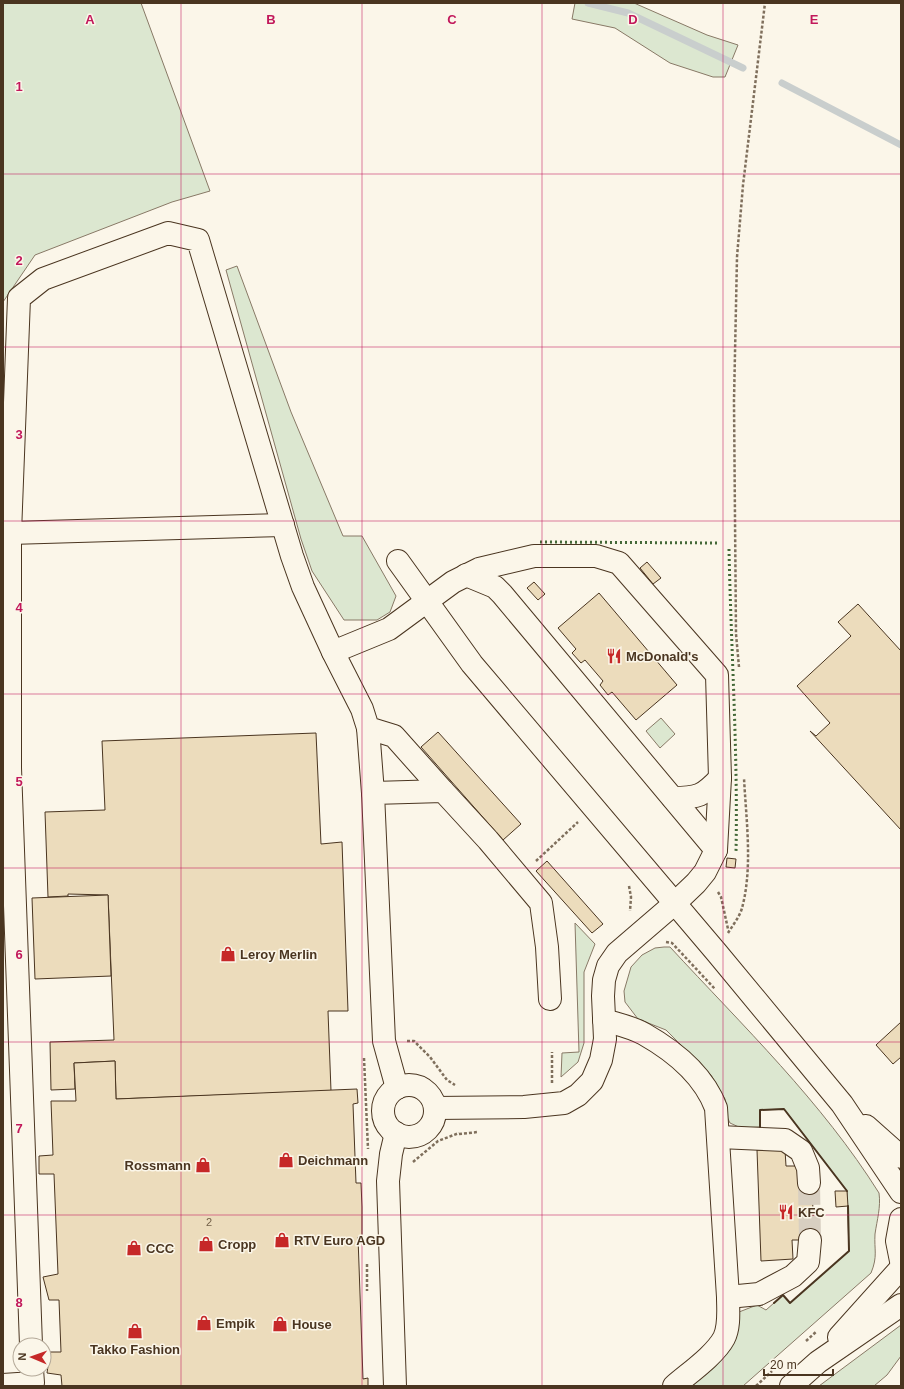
<svg xmlns="http://www.w3.org/2000/svg" width="904" height="1389" font-family="Helvetica,sans-serif">
	<rect width="100%" height="100%" fill="#fbf6e9"/>
	<!-- green -->
	<g fill="#dce7d0" stroke="#887966">
		<polygon points="3,3 141,3 210,191 172,202 35,255 3,302"/>
		<polygon points="575,3 634,3 707,35 738,45 725,77 713,77 670,63 615,28 572,19"/>
		<polygon points="237,266 291,412 343,536 362,536 396,596 390,612 377,620 344,620 312,571 301,539 226,270"/>
		<polygon points="661,718 675,734 660,748 646,731"/>
		<polygon points="575,923 595,944 584,972 584,1043 578,1062 561,1077 562,1053 579,1052"/>
		<path d="M664,947H670C743,1026 822,1102 879,1193C881,1207 877,1220 875,1234C874,1250 878,1256 871,1273L743,1386H687L739,1312L757,1305L766,1310L783,1295L790,1303L849,1251L847,1191L784,1109L760,1110V1127L741,1128L730,1123L725,1113V1099L711,1075L666,1030L638,1019L625,1002L624,991L631,967L642,955L655,948Z"/>
		<polygon points="901,1325 901,1356 887,1375 874,1386 819,1386"/>
	</g>
	<g fill="none" stroke-linecap="round" stroke-linejoin="round">
		<!-- stream -->
		<g stroke="#c9cecd" stroke-width="7">
			<polyline points="588,3 628,13 743,68"/>
			<polyline points="782,83 901,145"/>
		</g>
	</g>
	<!-- building -->
	<g fill="#ecdcbc" stroke="#4a3520">
		<polygon points="647,562 661,578 653,584 640,568"/>
		<polygon points="534,582 545,594 538,600 527,588"/>
		<polygon points="599,593 677,685 636,720 612,692 608,695 600,685 603,681 585,660 581,663 572,653 576,649 558,628"/>
		<polygon points="858,604 901,651 901,830 810,731 816,736 830,723 797,686 851,636 838,622"/>
		<polygon points="438,732 521,824 503,840 421,747"/>
		<polygon points="316,733 321,844 342,842 348,1011 328,1011 331,1091 116,1099 115,1061 74,1063 75,1089 51,1090 50,1042 114,1040 108,895 68,894 68,896 48,897 45,812 105,810 102,741"/>
		<polygon points="727,858 736,859 735,868 726,867"/>
		<polygon points="547,861 603,924 592,933 536,871"/>
		<polygon points="108,895 111,976 35,979 32,898"/>
		<polygon points="901,1022 901,1057 893,1064 876,1045"/>
		<polygon points="115,1061 116,1099 357,1089 358,1103 353,1104 356,1183 361,1183 362,1207 362,1237 358,1237 363,1379 368,1378 368,1386 62,1386 61,1375 47,1373 50,1352 61,1352 59,1300 49,1300 43,1277 58,1274 54,1174 39,1174 39,1156 53,1155 51,1101 76,1101 74,1063"/>
		<polygon points="757,1150 785,1150 786,1166 799,1166 812,1183 814,1240 792,1240 793,1259 761,1261"/>
		<polygon points="835,1191 847,1191 848,1206 836,1207"/>
	</g>
	<g fill="none" stroke-linecap="round" stroke-linejoin="round">
		<!-- minor-tunnel -->
		<polyline stroke="#d8cfc1" stroke-width="22" stroke-dasharray="22 11" stroke-linecap="butt" points="809,1183 810,1240"/>
		<defs>
			<g id="minor">
				<polyline points="10,533 283,525"/>
				<polyline points="398,561 472,664 717,953 842,1104 901,1192"/>
				<polyline points="466,575 495,587 502,594 716,850"/>
				<polyline points="333,652 362,709 368,728 394,736 443,791"/>
				<polyline points="368,728 373,793"/>
				<path d="M673,798C698,798 703,796 720,778"/>
				<path d="M604,1020C617,1024 632,1027 644,1034C674,1051 704,1076 716,1108L728,1297C728,1310 730,1326 724,1338C715,1355 689,1373 674,1386"/>
				<circle cx="409" cy="1111" r="26"/>
				<polyline points="397,1088 384,1041 373,793 443,791 488,840 541,903 547,947 550,999"/>
				<polyline points="866,1126 901,1157"/>
				<polyline points="719,1137 785,1140 801,1151 808,1168 809,1183"/>
				<polyline points="901,1219 897,1241 901,1261"/>
				<polyline points="728,1297 759,1294 793,1276 808,1262 810,1240"/>
				<polyline points="839,1337 901,1268"/>
				<polyline points="31,1345 10,768 10,533 19,298 43,279 168,233 198,240 292,556 303,587 333,652 389,629 453,582 479,569 534,556 596,556 619,563 717,675 720,778 716,850 705,872 696,883 674,904 617,953 608,966 604,980 603,996 605,1039 601,1060 592,1081 578,1095 564,1103 524,1107 435,1108"/>
				<polyline points="3,1385 33,1383 32,1369"/>
				<polyline points="395,1386 388,1181 391,1154 396,1133"/>
				<polyline points="791,1386 818,1362 901,1305"/>
			</g>
		</defs>
		<!-- minor casing -->
		<use href="#minor" stroke="#4a3520" stroke-width="24"/>
		<!-- path -->
		<g stroke="#7f6f5c" stroke-width="2.5" stroke-dasharray="3 2" stroke-linecap="butt">
			<polyline points="739,667 736,634 734,401 737,257 743,185 765,3"/>
			<polyline points="536,861 578,822"/>
			<polyline points="629,886 631,897 630,911"/>
			<polyline points="718,892 721,897 728,929"/>
			<path d="M728,933C733,925 740,916 742,908C753,868 746,818 744,778"/>
			<polyline points="666,942 672,943 715,989"/>
			<polyline points="407,1041 414,1041 430,1057 447,1080 455,1085"/>
			<polyline points="364,1058 368,1149"/>
			<polyline points="552,1083 552,1052"/>
			<polyline points="459,1134 478,1132"/>
			<polyline points="413,1162 438,1141 459,1133"/>
			<polyline points="367,1264 367,1291"/>
			<polyline points="806,1341 817,1331"/>
			<polyline points="756,1386 772,1371"/>
		</g>
		<!-- minor -->
		<use href="#minor" stroke="#fbf6e9" stroke-width="22"/>
		<!-- hedge -->
		<g stroke="#436837" stroke-width="3" stroke-dasharray="2 3" stroke-linecap="butt">
			<polyline points="540,542 720,543"/>
			<path d="M729,549C731,650 738,751 736,852"/>
		</g>
		<!-- wall -->
		<g stroke="#4a3520" stroke-width="2">
			<polyline points="760,1127 760,1110 784,1109 847,1191"/>
			<polyline points="774,1303 783,1295 790,1303 849,1251 848,1206"/>
		</g>
	</g>
	<!-- grid -->
	<path fill="none" stroke="#c2185b" stroke-width="1" stroke-opacity="0.55" d="M181,3V1386M362,3V1386M542,3V1386M723,3V1386M3,174H901M3,347H901M3,521H901M3,694H901M3,868H901M3,1042H901M3,1215H901"/>
	<!-- icons -->
	<defs>
		<symbol id="restaurant-bare" viewBox="-9 -9 18 18"><path d="M-5-6h1v4h1v-4h1v4h1v-4h1v5L-1.5 .5V6h-2V.5L-5-1ZM5-6V6H3V1.5H1.5Q1.5-4 5-6Z" fill="#c62828" stroke="#fbf6e9" stroke-width="2.5" paint-order="stroke"/></symbol>
		<symbol id="shop-bare" viewBox="-9 -9 18 18"><path d="M-5-2.5h2.3a2.7 3.5 0 0 1 5.4 0H5L5.5 6h-11ZM-1.5-2.5h3a1.5 2.3 0 0 0-3 0Z" fill="#c62828" stroke="#fbf6e9" stroke-width="2.5" paint-order="stroke"/></symbol>
	</defs>
	<g fill-rule="evenodd">
		<use href="#restaurant-bare" x="603" y="645" width="22" height="22"/>
		<use href="#shop-bare" x="217" y="943" width="22" height="22"/>
		<use href="#shop-bare" x="275" y="1149" width="22" height="22"/>
		<use href="#shop-bare" x="192" y="1154" width="22" height="22"/>
		<use href="#restaurant-bare" x="775" y="1201" width="22" height="22"/>
		<use href="#shop-bare" x="271" y="1229" width="22" height="22"/>
		<use href="#shop-bare" x="195" y="1233" width="22" height="22"/>
		<use href="#shop-bare" x="123" y="1237" width="22" height="22"/>
		<use href="#shop-bare" x="193" y="1312" width="22" height="22"/>
		<use href="#shop-bare" x="269" y="1313" width="22" height="22"/>
		<use href="#shop-bare" x="124" y="1320" width="22" height="22"/>
	</g>
	<g text-anchor="middle" stroke-width="3" stroke-linejoin="round" paint-order="stroke">
		<!-- number labels -->
		<g font-size="11" fill="#725f47">
			<text x="209" y="1226">2</text>
		</g>
		<!-- poi labels -->
		<g font-size="13" font-weight="bold" fill="#4a3520" stroke="#fbf6e9" text-anchor="start">
			<text x="626" y="661">McDonald's</text>
			<text x="240" y="959">Leroy Merlin</text>
			<text x="298" y="1165">Deichmann</text>
			<text x="191" y="1170" text-anchor="end">Rossmann</text>
			<text x="798" y="1217">KFC</text>
			<text x="294" y="1245">RTV Euro AGD</text>
			<text x="218" y="1249">Cropp</text>
			<text x="146" y="1253">CCC</text>
			<text x="216" y="1328">Empik</text>
			<text x="292" y="1329">House</text>
			<text x="135" y="1354" text-anchor="middle">Takko Fashion</text>
		</g>
	</g>
	<g font-size="13" text-anchor="middle" font-weight="bold" fill="#c2185b" stroke="#fbf6e9" stroke-width="3" stroke-linejoin="round" paint-order="stroke">
		<text x="90" y="24">A</text>
		<text x="271" y="24">B</text>
		<text x="452" y="24">C</text>
		<text x="633" y="24">D</text>
		<text x="814" y="24">E</text>
		<text x="19" y="91">1</text>
		<text x="19" y="265">2</text>
		<text x="19" y="439">3</text>
		<text x="19" y="612">4</text>
		<text x="19" y="786">5</text>
		<text x="19" y="959">6</text>
		<text x="19" y="1133">7</text>
		<text x="19" y="1307">8</text>
	</g>
	<!-- border -->
	<rect width="904" height="1389" fill="none" stroke="#4a3520" stroke-width="8"/>
	<!-- north arrow -->
	<g transform="translate(32 1357) rotate(272)"><circle r="19" fill="#fbf6e9" stroke="#b4a999"/>
	<path d="M0-3L7 15L0 10L-7 15Z" fill="#c62828"/>
	<text y="-6" font-size="11" font-weight="bold" text-anchor="middle" fill="#4a3520">N</text>
	</g>
	<!-- scale -->
	<path d="M764 1369v6h69v-6" fill="none" stroke="#4a3520" stroke-width="2"/>
	<text x="770" y="1369" font-size="12" fill="#4a3520" stroke="#fbf6e9" stroke-width="3" paint-order="stroke">20 m</text>
</svg>
